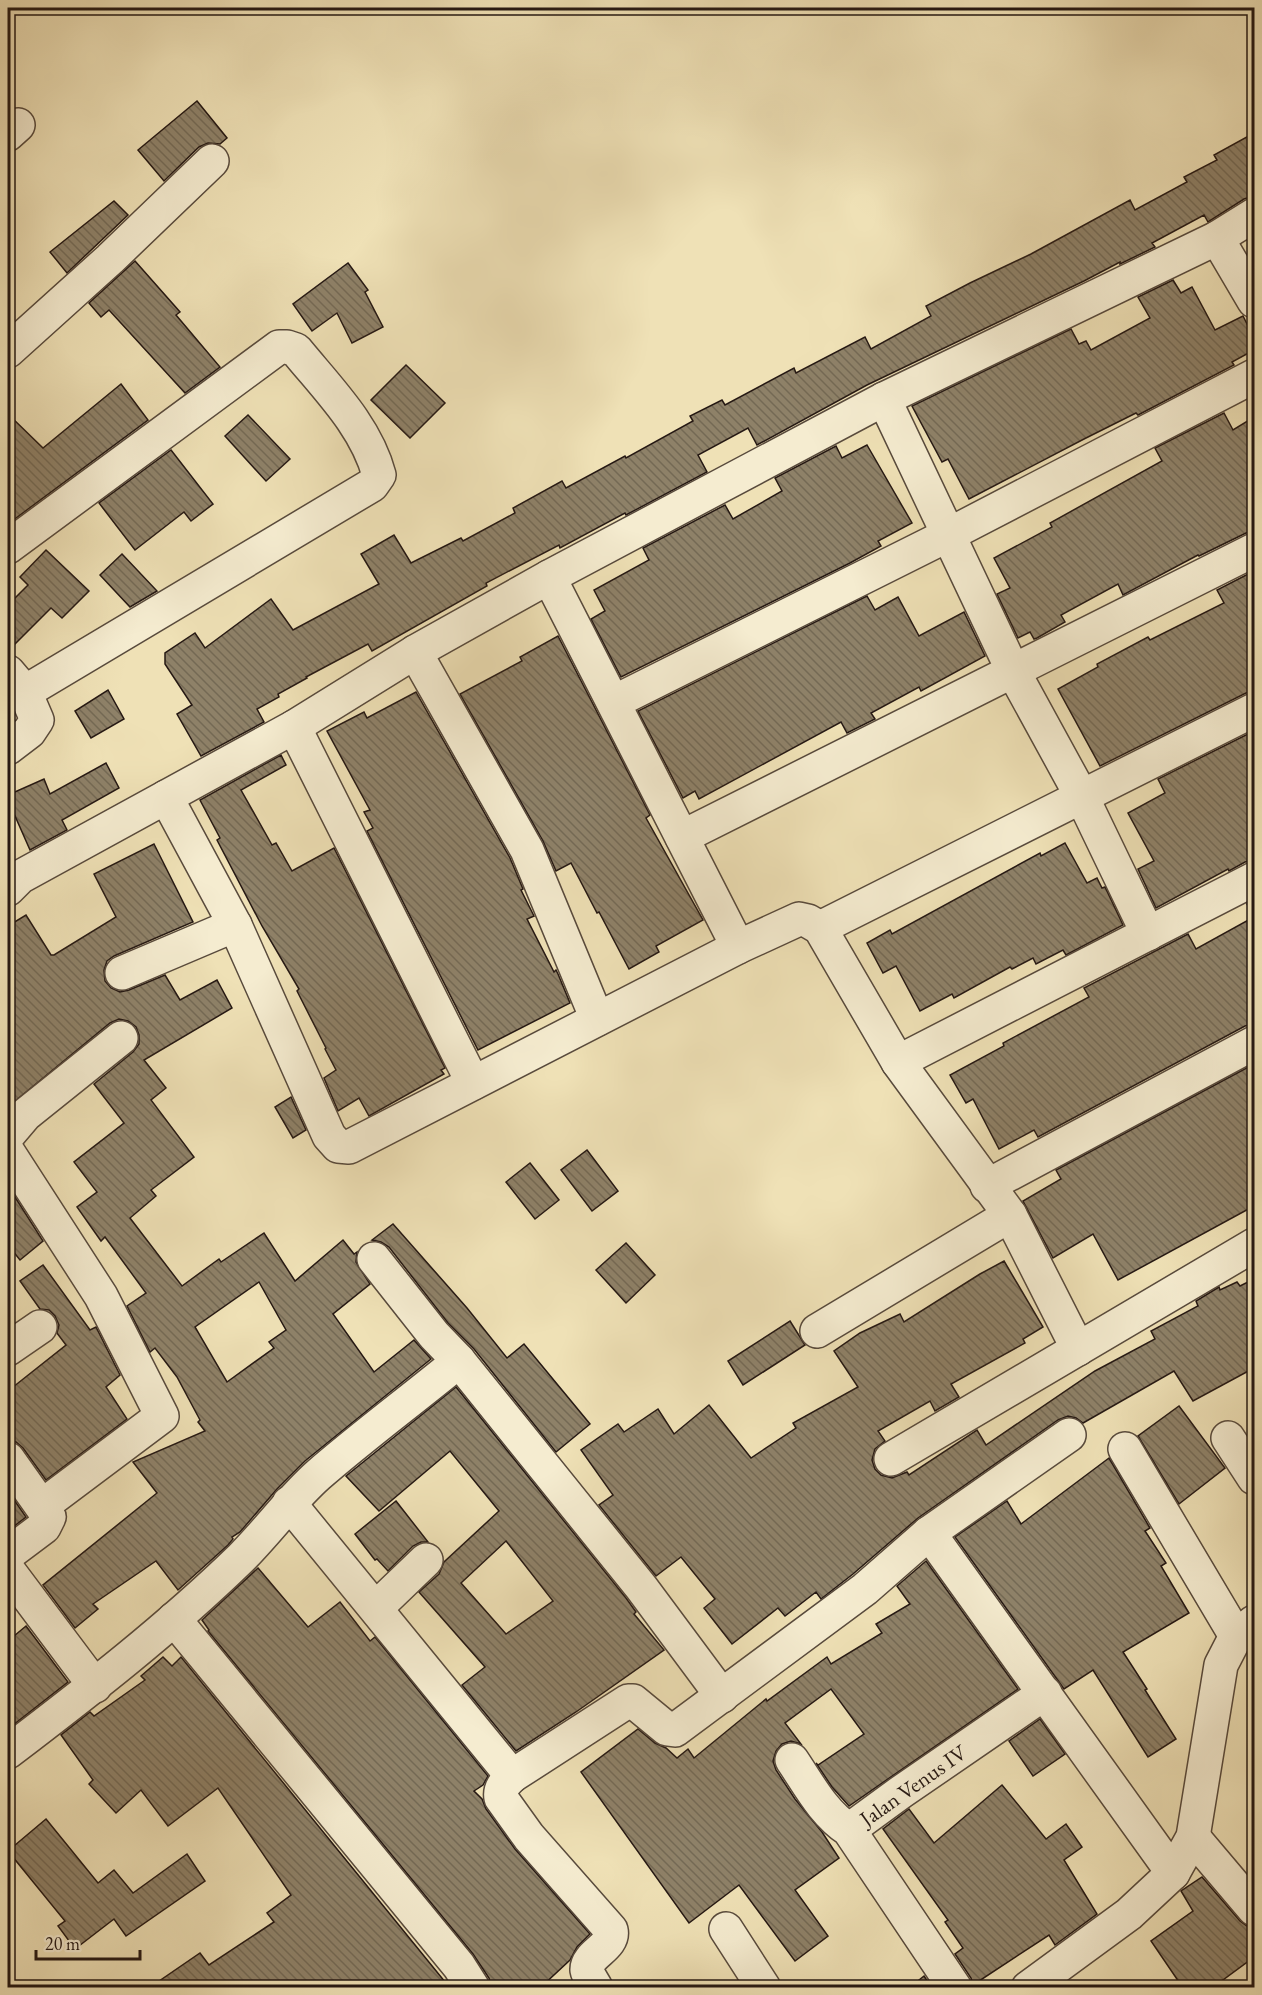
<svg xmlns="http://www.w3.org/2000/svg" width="1262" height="1995" font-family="'EB Garamond',serif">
	<defs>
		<pattern id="building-back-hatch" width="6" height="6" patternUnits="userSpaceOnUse" patternTransform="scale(1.5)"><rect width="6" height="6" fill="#8e8168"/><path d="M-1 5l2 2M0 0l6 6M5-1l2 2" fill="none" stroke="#746954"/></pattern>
	</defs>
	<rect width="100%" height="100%" fill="#efe1b6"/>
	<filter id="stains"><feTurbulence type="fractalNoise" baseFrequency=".00333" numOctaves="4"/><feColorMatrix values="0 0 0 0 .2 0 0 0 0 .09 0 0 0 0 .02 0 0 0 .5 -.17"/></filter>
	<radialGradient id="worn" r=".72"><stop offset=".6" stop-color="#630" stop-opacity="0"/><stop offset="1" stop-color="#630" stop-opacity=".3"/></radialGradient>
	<!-- building -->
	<g fill="url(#building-back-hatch)" stroke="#251813" stroke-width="1.5" fill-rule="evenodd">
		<polygon points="197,101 227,138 220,144 208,143 199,147 164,181 138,150"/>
		<polygon points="1254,133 1254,196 1244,199 1208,222 1204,215 1152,243 1155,247 1120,264 1120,262 1084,281 867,385 757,445 748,428 698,455 707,472 626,515 625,513 560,548 559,545 486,583 487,586 372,651 368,644 306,677 307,678 278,694 279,697 257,709 264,722 201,756 177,714 192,705 165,664 165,653 195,633 205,648 271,599 293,630 379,584 361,554 394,535 411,563 461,538 463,541 515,513 513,508 562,481 566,488 625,456 626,458 693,421 690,416 722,400 725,405 794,368 796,373 865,337 871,349 931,316 926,306 970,283 1031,254 1130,200 1135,210 1187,182 1184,177 1217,160 1214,155"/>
		<polygon points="114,201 128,215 67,273 50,252"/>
		<polygon points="135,261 180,312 176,315 220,367 185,393 109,310 101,317 89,303"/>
		<polygon points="348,263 368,290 365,292 383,327 352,343 337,313 312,331 293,304"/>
		<polygon points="1173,280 1181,293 1192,287 1215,330 1243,316 1254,338 1254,350 1232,362 1234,365 1138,415 1136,413 1084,439 969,499 948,459 942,462 912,406 1071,329 1079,344 1086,341 1091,350 1150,318 1138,297"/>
		<polygon points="406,365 445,403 410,438 371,400"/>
		<polygon points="121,384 148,420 8,524 8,414 43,448"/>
		<polygon points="1224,413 1233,430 1254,417 1254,531 1246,533 1199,556 1198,555 1123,595 1118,584 1061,615 1065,622 1037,638 1034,639 1030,632 1018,638 997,594 1010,588 994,558 1052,527 1050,523 1162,461 1155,448"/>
		<polygon points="248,415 290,459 266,481 225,436"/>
		<polygon points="867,445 912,523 878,541 881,546 850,563 621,677 591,619 605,611 594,590 649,560 643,548 725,505 733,519 782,491 775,478 836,446 842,458"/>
		<polygon points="171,450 213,504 191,521 184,512 135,550 99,503"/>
		<polygon points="46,550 89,591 62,618 51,608 8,651 8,605 28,585 20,577"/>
		<polygon points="122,554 157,591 130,607 100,575"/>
		<polygon points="1254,571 1254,691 1246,693 1100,766 1058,689 1098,667 1097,664 1148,637 1150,640 1224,603 1217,590"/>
		<polygon points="867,596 875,610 898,597 919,636 964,612 985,656 921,691 919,687 871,713 875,719 847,733 841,722 699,799 695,791 683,798 638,711"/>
		<polygon points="558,636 650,815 646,818 703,920 656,946 659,952 629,969 599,912 597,913 571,863 556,871 543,841 460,694 522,661 520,657"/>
		<polygon points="108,690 124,719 91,738 75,711"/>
		<polygon points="416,692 510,858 523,889 521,890 534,916 527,919 554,972 556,970 558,974 570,1003 478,1050 367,831 373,828 364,812 370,810 327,731 364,712 367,718"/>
		<polygon points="1254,731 1254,860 1245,862 1229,871 1228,869 1156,908 1138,869 1154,861 1128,813 1165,793 1158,779"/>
		<polygon points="281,755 286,765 241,790 272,845 276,843 292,871 334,848 445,1068 441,1070 444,1074 369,1116 359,1098 338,1111 324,1078 336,1070 325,1049 326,1048 297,991 299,989 262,926 217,840 220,838 200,800"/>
		<polygon points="106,763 119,788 62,820 67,830 30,850 8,800 8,795 44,779 50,794"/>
		<polygon points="1065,843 1087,883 1097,878 1102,888 1105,887 1123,925 1066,955 1063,950 1036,964 1033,958 1012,969 1010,967 954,998 952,994 920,1011 896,966 883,973 867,943 890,930 892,934 1040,853 1041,856"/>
		<path d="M154,844L193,922L114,956L107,961L104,970L105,981L111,988L120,992L129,990L165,975L180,1000L217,980L232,1008L144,1060L166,1088L151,1100L194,1157L151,1190L156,1196L130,1218L182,1286L219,1259L221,1262L264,1233L295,1281L343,1240L354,1254L357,1252L356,1262L370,1284L333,1314L374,1372L414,1340L431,1359L305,1461L277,1489L240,1532L232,1537L233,1539L228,1545L178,1590L156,1561L93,1604L98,1609L75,1628L43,1585L157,1493L133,1462L205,1431L198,1422L200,1420L177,1377L155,1348L150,1352L127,1306L146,1293L105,1237L101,1241L77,1207L97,1192L74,1162L124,1123L94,1084L133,1052L139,1044V1035L136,1027L128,1021L119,1019L110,1023L8,1107V926L26,915L51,955H54L116,917L94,874ZM259,1282L286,1330L269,1342L274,1348L227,1382L195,1327Z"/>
		<polygon points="1254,900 1254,1024 1245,1026 1038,1137 1034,1130 999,1149 973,1099 966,1103 950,1075 1004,1046 1003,1043 1089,997 1084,988 1188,934 1196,949 1254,917 1247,904"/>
		<polygon points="1254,1064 1254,1206 1118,1280 1093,1234 1053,1258 1023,1201 1061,1179 1056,1170"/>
		<polygon points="291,1097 306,1130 293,1138 275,1107"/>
		<polygon points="587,1150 618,1191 592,1211 561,1170"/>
		<polygon points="530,1163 559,1200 535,1219 506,1182"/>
		<polygon points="8,1186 43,1241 20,1260 8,1245"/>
		<polygon points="393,1224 467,1308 507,1358 524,1344 590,1424 556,1452 474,1349 448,1323 389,1247 381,1242 372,1240"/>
		<polygon points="626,1243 655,1275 626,1303 596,1270"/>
		<polygon points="1004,1261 1043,1327 1023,1339 1025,1343 951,1384 959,1397 935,1411 930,1401 878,1431 885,1441 875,1449 872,1460 875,1469 881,1475 892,1478 907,1472 909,1475 977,1430 986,1445 1095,1371 1155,1339 1151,1331 1198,1306 1196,1301 1219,1287 1220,1290 1237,1282 1240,1286 1254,1279 1254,1368 1193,1401 1174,1371 1083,1423 1076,1418 1068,1416 1058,1420 918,1518 853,1574 821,1599 816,1592 785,1616 778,1608 732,1644 704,1608 715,1599 681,1557 656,1576 599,1505 613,1495 581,1450 618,1424 624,1432 658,1409 674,1434 709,1405 751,1458 796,1428 793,1423 858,1387 834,1351 860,1333 900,1314 904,1322 980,1274"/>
		<polygon points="43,1265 90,1330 96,1327 120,1375 106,1387 127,1419 46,1480 23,1448 16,1442 8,1440 8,1391 66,1345 57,1333 59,1325 55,1316 49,1310 40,1309 20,1281"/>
		<polygon points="790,1321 805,1345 743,1385 728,1361"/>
		<path d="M456,1387L626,1598L636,1612L634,1614L664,1650L576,1712L516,1751L462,1685L485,1667L419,1592L439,1574L444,1562L499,1511L450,1451L379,1511L346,1476ZM506,1541L553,1601L506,1634L461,1583Z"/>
		<polygon points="1179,1406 1225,1468 1179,1504 1138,1436"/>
		<polygon points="1109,1458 1150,1528 1145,1531 1166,1563 1161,1566 1189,1613 1123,1652 1147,1689 1145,1690 1176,1739 1148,1757 1093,1670 1064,1689 955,1537 1007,1501 1021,1524"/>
		<polygon points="8,1491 26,1517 8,1531"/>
		<polygon points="396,1501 428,1542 421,1542 413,1546 388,1571 377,1559 375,1560 355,1534"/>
		<polygon points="926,1561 1018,1689 849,1806 832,1787 816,1763 818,1765 864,1734 831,1689 785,1723 801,1744 791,1741 782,1744 776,1751 773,1761 776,1770 795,1799 822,1832 839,1858 795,1890 828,1936 795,1961 739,1885 689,1923 581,1772 638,1729 655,1743 666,1748 677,1758 688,1749 694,1758 766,1699 767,1701 827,1657 831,1664 882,1633 876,1624 910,1604 897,1586"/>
		<polygon points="258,1568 308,1627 340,1602 370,1641 375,1637 488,1776 483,1785 474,1791 482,1799 486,1809 515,1849 590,1934 577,1947 570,1960 540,1988 492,1988 489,1978 473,1954 208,1631 209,1630 202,1620"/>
		<polygon points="26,1626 68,1682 8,1729 8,1641"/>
		<polygon points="163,1657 172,1666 181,1657 450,1988 149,1988 200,1953 209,1965 274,1922 267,1913 291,1895 218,1788 168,1826 141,1790 116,1813 89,1784 93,1780 61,1735 90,1712 94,1716 145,1680 141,1676"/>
		<polygon points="1040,1719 1065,1754 1033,1776 1009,1741"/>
		<polygon points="1002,1785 1046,1839 1066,1824 1082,1847 1064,1860 1097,1914 1055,1945 1049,1935 973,1985 971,1978 955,1954 963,1948 945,1922 948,1920 883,1829 909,1809 934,1843"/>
		<polygon points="46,1819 98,1883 114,1870 133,1893 187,1854 205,1881 126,1936 114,1919 75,1949 58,1926 65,1921 8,1851"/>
		<polygon points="1202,1877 1240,1921 1247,1926 1254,1927 1254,1957 1212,1988 1183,1988 1151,1941 1193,1911 1181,1891"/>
		<polygon points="924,1976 932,1988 909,1988"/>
	</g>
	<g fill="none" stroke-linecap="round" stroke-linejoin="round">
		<defs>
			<g id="minor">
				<polyline points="8,134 18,125"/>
				<polyline points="1217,238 1254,301"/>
				<polyline points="8,351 110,259 212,161"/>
				<polyline points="884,399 1013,671 1082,797 1148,934"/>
				<path d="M8,547L279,347H287L296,350C327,388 366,426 379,475L372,485L25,692"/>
				<polyline points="549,577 738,947"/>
				<polyline points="415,652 527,850 597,1019"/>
				<polyline points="8,672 25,692 37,720 29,732 8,748"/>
				<polyline points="614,702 948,535 1254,376"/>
				<polyline points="294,727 473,1083"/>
				<polyline points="166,797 235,925 329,1136 338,1146 349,1147 738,947 799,919 808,921 820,928 898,1062 1010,1215 1078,1349"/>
				<polyline points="682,837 1254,550"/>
				<polyline points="8,889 20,877 294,727 415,652 549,577 884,399 1217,238 1254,215"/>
				<polyline points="820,928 1254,710"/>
				<polyline points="122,973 235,925"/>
				<polyline points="898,1062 1254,879"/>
				<polyline points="8,1135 25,1115 121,1038"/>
				<polyline points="8,1152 101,1296 162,1416 42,1506"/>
				<polyline points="987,1186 1254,1043"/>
				<polyline points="374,1259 434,1335 459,1361 641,1587 722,1696"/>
				<polyline points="817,1331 1010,1215"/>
				<polyline points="8,1349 40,1327"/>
				<polyline points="1228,1438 1254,1478"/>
				<polyline points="1125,1449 1236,1636"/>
				<polyline points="8,1459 49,1517 44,1527 8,1554"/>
				<polyline points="891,1459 1254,1245"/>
				<polyline points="289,1503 512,1776"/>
				<polyline points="929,1533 1173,1873"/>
				<polyline points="8,1570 95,1686"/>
				<polyline points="376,1608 426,1560"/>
				<polyline points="174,1619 459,1966 473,1988"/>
				<path d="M8,1752C88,1691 168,1629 241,1558C268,1531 290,1500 318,1475C364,1435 413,1399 459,1361"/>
				<path d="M792,1760C809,1785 823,1813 849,1830L955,1988"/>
				<polyline points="849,1830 901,1792 1045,1693"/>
				<polyline points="1193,1837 1254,1909"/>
				<polyline points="726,1929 764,1988"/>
				<path d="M596,1988C593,1982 588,1976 587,1970C586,1954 615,1947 611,1930L529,1837L501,1798C499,1788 506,1782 512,1776L628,1701H633L667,1729L675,1730L865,1589L929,1533L1069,1435"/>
				<polyline points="1028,1988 1129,1914 1173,1873 1193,1837 1221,1665 1236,1636 1254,1622"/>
			</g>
		</defs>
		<!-- minor casing -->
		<use href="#minor" stroke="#584a3c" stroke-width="36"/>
		<!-- minor -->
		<use href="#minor" stroke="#f5ecd0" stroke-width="33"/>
	</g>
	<g text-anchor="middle" stroke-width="4.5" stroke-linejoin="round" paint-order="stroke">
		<!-- street labels -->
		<g font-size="22" fill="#251813" stroke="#f5ecd0">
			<text transform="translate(913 1785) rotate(-35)" y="8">Jalan Venus IV</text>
		</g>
	</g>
	<!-- margin -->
	<rect width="1262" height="1995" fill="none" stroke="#efe1b6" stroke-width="30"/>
	<rect x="9" y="9" width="1244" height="1977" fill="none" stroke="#251813" stroke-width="3"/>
	<rect x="15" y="15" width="1232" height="1965" fill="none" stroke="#251813" stroke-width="1.5"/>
	<!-- scale -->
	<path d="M36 1950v9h104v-9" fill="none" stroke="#251813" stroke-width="3"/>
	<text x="45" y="1950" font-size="18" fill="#251813" stroke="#f5ecd0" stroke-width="4.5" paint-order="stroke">20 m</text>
	<rect width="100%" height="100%" filter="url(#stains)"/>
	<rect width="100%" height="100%" fill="url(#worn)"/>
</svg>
